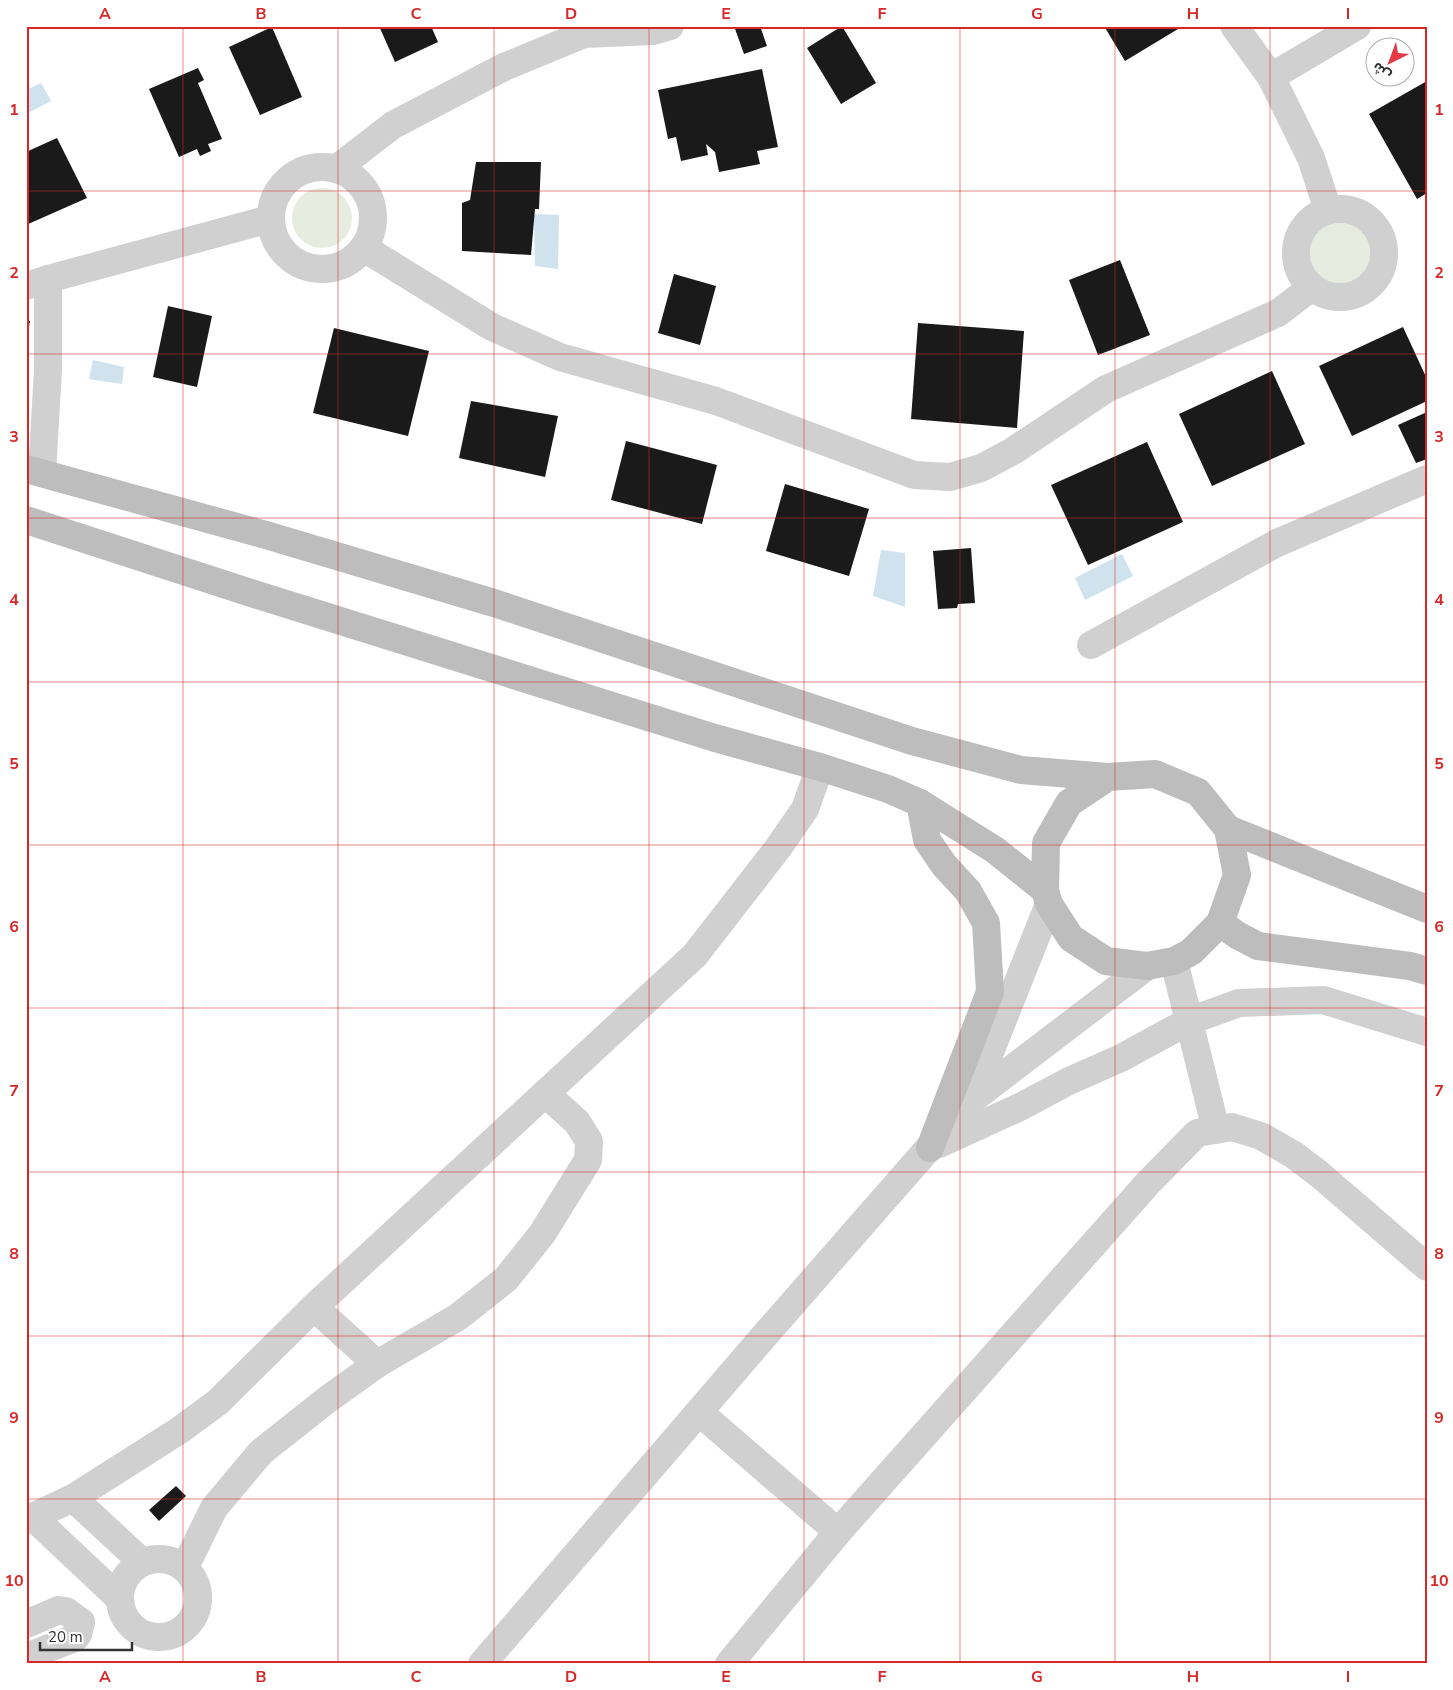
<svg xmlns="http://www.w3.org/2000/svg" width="1453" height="1690" font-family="'Nunito Sans','Noto Sans Arabic',sans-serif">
	<rect width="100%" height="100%" fill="#fff"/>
	<!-- green -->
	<g fill="#e6ecdf">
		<circle cx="322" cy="218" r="30"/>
		<circle cx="1340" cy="253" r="30"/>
	</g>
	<!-- water -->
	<g fill="#cfe2ee">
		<polygon points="41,83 51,101 26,114 26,90"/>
		<polygon points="534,214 559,215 558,269 535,266"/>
		<polygon points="93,360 124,367 122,384 89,379"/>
		<polygon points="881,550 905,553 905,607 873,596"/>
		<polygon points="1122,554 1133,576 1085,600 1075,578"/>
	</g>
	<!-- building -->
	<g fill="#1a1a1a">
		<polygon points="379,26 431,26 438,42 395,62"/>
		<polygon points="734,26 760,26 767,46 744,54"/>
		<polygon points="842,26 876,83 841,104 807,48"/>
		<polygon points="1104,26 1183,26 1125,61"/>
		<polygon points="272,27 302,97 260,115 229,47"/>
		<polygon points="198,68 204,80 198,83 222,139 208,144 211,151 200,156 197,149 179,157 149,89"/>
		<polygon points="762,69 778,147 757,151 760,164 719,172 715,152 706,144 708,155 681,161 676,137 668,139 658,90"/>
		<polygon points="1427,81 1427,193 1417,199 1369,114"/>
		<polygon points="57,138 87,198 26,225 26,152"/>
		<polygon points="476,162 541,162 539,209 535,209 531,255 462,251 462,203 470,200"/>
		<polygon points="1120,260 1150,335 1098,355 1069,280"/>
		<polygon points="674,274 716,286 700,345 658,333"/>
		<polygon points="168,306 212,316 197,387 153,377"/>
		<polygon points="26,320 30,321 27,336 26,335"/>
		<polygon points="918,323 1024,331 1017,428 911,419"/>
		<polygon points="1403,327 1427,379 1427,401 1352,436 1319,366"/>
		<polygon points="334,328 429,351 408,436 313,413"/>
		<polygon points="1272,371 1305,444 1212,486 1179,414"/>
		<polygon points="471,401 558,416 545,477 459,458"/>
		<polygon points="1427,412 1427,459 1416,463 1398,425"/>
		<polygon points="626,441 717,465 702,524 611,500"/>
		<polygon points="1147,442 1183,522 1088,565 1051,485"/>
		<polygon points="785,484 869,509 849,576 766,551"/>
		<polygon points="971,548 975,603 958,604 957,608 938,609 933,551"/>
		<polygon points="176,1486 186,1496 159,1521 149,1510"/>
	</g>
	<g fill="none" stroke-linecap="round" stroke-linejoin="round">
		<!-- street -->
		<g stroke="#d0d0d0" stroke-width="28">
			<polyline points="1234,26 1271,77 1311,158 1328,210"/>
			<polyline points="584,34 653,31 670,26"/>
			<polyline points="1271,77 1357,26"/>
			<circle cx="322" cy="218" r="51"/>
			<polyline points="336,169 393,125 504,67 584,34 594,26"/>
			<circle cx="1340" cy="253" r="44"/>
			<polyline points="364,248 492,327 560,357 716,401 914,475 950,477 981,468 1013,451 1106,389 1278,313 1312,287"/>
			<polyline points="48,279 270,219"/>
			<polyline points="26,286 48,279 48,370 42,473"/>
			<polyline points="1091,645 1277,543 1427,479"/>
			<polyline points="1174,961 1189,1021 1239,1003 1323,1000 1427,1032"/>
			<polyline points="971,1100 1049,904"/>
			<polyline points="939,1144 1022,1106 1069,1081 1121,1058 1189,1021 1216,1130"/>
			<polyline points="314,1307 377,1364"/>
			<polyline points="700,1413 838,1532"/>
			<polyline points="73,1498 142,1562"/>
			<polyline points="33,1517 119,1598"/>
			<polyline points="26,1520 73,1498 180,1430 218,1402 314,1307 695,955 778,848 805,809 820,767"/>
			<circle cx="159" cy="1598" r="39"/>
			<polyline points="185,1567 214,1508 261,1452 328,1399 377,1364 458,1317 506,1279 542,1234 588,1160 589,1141 577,1122 546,1094"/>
			<polyline points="26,1624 59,1610 66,1611 81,1622"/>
			<polyline points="26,1657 75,1638 78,1634 81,1622"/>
			<polyline points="482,1664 765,1335 970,1101 1147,966"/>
			<polyline points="729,1664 838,1532 1148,1183 1197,1133 1232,1127 1261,1136 1294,1155 1319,1174 1427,1267"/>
		</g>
		<!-- secondary -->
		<g stroke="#bdbdbd" stroke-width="28">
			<polyline points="26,469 266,535 494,603 912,741 1021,770 1108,777 1155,774 1198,792 1228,829 1237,875 1220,923 1191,952 1174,961 1147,966 1106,961 1071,938 1049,904 1045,890 1046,843 1069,803 1108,777"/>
			<polyline points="26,520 251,593 715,738 820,767 888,789 920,803 995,850 1045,890"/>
			<polyline points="920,803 927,840 944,865 968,891 986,923 990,992 930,1148"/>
			<polyline points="1228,829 1427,909"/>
			<polyline points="1220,923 1237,935 1258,946 1410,966 1427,971"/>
		</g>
	</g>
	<!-- grid -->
	<path fill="none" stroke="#d62828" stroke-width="1" stroke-opacity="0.55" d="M183,26V1664M338,26V1664M494,26V1664M649,26V1664M804,26V1664M960,26V1664M1115,26V1664M1270,26V1664M26,191H1427M26,354H1427M26,518H1427M26,682H1427M26,845H1427M26,1008H1427M26,1172H1427M26,1336H1427M26,1499H1427"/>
	<!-- border -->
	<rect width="1453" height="1690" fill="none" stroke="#ffffff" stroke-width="55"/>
	<!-- north arrow -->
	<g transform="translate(1390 62) rotate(222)"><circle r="24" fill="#ffffff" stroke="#adadad"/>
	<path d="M0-4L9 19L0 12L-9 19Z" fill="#e63946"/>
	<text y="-8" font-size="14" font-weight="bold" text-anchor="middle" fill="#333333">ش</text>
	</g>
	<!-- scale -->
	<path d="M40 1642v8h92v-8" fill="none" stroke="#333333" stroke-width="2.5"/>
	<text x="48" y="1642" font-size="15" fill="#333333" stroke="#ffffff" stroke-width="4" paint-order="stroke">20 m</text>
	<rect x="28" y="28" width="1398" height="1634" fill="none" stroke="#d62828" stroke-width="2"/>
	<g font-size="16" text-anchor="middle" font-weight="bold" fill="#d62828">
		<text x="105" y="19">A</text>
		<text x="261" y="19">B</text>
		<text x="416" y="19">C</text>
		<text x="571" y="19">D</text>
		<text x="726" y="19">E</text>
		<text x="882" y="19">F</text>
		<text x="1037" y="19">G</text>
		<text x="1193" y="19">H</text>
		<text x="1348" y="19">I</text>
		<text x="14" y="115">1</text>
		<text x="1439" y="115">1</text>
		<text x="14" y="278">2</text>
		<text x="1439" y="278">2</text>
		<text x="14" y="442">3</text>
		<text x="1439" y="442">3</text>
		<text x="14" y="605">4</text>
		<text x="1439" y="605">4</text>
		<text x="14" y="769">5</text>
		<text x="1439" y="769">5</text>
		<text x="14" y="932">6</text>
		<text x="1439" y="932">6</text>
		<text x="14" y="1096">7</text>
		<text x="1439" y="1096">7</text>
		<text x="14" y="1259">8</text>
		<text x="1439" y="1259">8</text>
		<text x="14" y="1423">9</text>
		<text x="1439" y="1423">9</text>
		<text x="14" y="1586">10</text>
		<text x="1439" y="1586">10</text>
		<text x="105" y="1682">A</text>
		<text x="261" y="1682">B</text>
		<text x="416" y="1682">C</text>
		<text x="571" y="1682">D</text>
		<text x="726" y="1682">E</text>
		<text x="882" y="1682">F</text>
		<text x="1037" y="1682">G</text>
		<text x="1193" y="1682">H</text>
		<text x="1348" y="1682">I</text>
	</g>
</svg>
